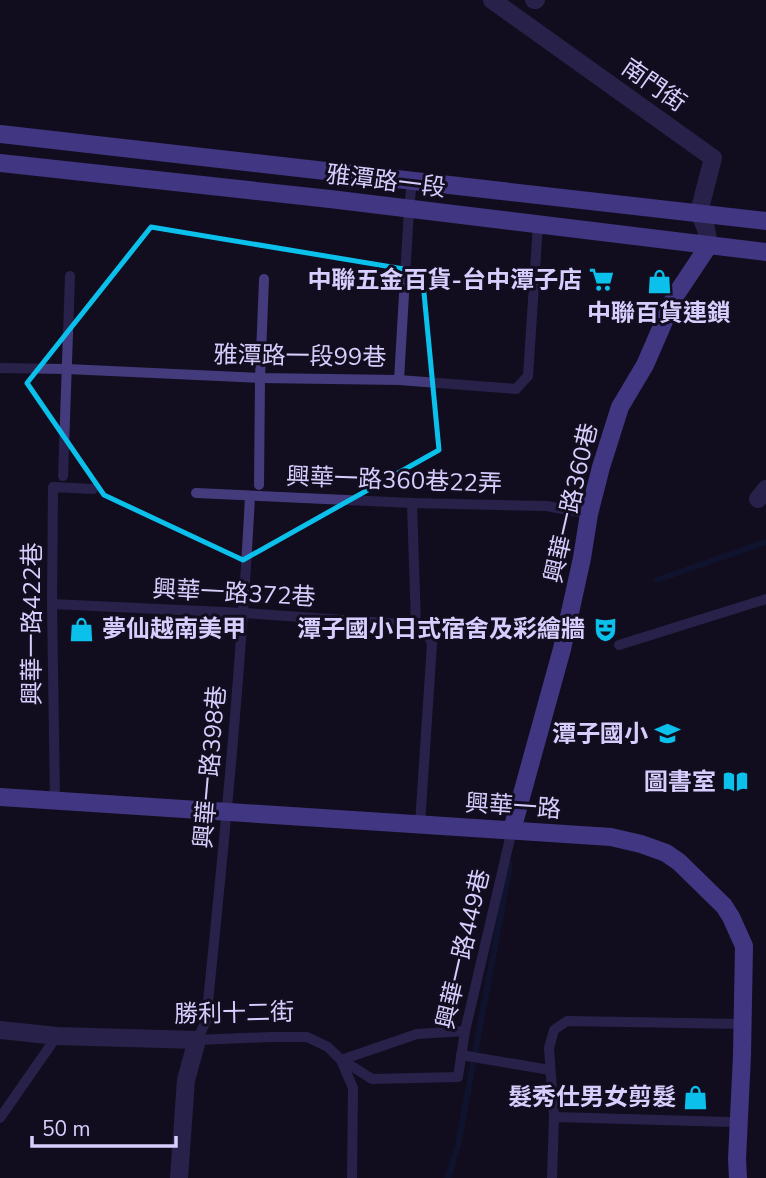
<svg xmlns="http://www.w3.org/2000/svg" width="766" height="1178" font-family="'Nunito Sans','Noto Sans TC',sans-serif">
	<rect width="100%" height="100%" fill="#120d1f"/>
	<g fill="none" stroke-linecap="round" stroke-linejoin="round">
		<!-- stream -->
		<g stroke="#0d1b3e" stroke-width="6">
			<polyline points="657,580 766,542"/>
			<polyline points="448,1178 458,1145 510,864"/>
		</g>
		<!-- lane -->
		<g stroke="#433b7c" stroke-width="10">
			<polyline points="0,368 67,369 260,378 399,380 409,209 412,181"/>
			<polyline points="399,380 516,389 528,376 538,224"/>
			<polyline points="63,476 70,276"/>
			<polyline points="259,485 260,378 264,279"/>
			<polyline points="196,493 412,503 547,506 589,514"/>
			<path d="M250,496C241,671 224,846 206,1021L197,1040L271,1037H307L328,1047L341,1060L353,1088L352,1178"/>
			<polyline points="412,503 416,625"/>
			<polyline points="52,604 244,613 416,625 426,631 432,644 420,824"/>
			<polyline points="619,645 766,599"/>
			<polyline points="55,801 52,604 53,487 93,489"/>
			<polyline points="461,1055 550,1070"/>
			<polyline points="341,1060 417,1034 465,1031"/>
			<polyline points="342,1060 372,1079 458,1077 465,1031 512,830"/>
			<polyline points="554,1117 731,1122"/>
			<polyline points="0,1118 57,1036"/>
			<polyline points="552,1178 554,1117 549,1048 554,1030 567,1021 743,1024"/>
		</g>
		<!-- street -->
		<g stroke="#433b7c" stroke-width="18">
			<polyline points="492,0 713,158 699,212 706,229 709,245"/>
			<polyline points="534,0 536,0"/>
			<polyline points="758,499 766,489"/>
			<polyline points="0,1030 57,1036 197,1040 186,1080 179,1178"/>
		</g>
		<!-- secondary -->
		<g stroke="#7a69f8" stroke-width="18">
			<polyline points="0,134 766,221"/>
			<polyline points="0,163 330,199 766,252"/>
			<polyline points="0,797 611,837 641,844 666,853 679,862 724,906 731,917 744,946 742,1055 737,1159 738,1178"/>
			<polyline points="512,830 562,649 582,558 589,514 601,467 620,407 645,365 675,296 709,245"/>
		</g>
	</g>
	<!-- marked area -->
	<path d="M0 0H766V1178H0ZM151,227L422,272L439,450L243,560L104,495L27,383Z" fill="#120d1f" fill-opacity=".55" fill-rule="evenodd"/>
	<path fill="none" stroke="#0bc0eb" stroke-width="5" stroke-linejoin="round" d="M151,227L422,272L439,450L243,560L104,495L27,383Z"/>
	<!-- icons -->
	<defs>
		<symbol id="supermarket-bare" viewBox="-9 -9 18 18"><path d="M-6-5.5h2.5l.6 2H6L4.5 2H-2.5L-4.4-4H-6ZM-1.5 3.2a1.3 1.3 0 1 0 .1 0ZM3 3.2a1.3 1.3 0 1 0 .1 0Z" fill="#0bc0eb" stroke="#120d1f" stroke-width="2.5" paint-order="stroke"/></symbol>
		<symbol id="shop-bare" viewBox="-9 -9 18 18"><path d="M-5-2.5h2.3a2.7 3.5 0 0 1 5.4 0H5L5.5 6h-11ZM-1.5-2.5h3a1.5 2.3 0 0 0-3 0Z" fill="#0bc0eb" stroke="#120d1f" stroke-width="2.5" paint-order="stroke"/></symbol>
		<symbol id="theatre-bare" viewBox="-9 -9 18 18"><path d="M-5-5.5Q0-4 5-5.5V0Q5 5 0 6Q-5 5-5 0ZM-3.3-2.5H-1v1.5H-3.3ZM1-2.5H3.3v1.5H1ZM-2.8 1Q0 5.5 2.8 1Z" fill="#0bc0eb" stroke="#120d1f" stroke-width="2.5" paint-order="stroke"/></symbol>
		<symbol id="school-bare" viewBox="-9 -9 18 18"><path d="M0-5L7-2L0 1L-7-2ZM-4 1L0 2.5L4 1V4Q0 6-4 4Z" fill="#0bc0eb" stroke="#120d1f" stroke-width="2.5" paint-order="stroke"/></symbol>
		<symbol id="library-bare" viewBox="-9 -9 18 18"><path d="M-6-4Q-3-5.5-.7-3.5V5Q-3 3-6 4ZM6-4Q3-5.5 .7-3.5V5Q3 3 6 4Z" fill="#0bc0eb" stroke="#120d1f" stroke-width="2.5" paint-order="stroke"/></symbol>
	</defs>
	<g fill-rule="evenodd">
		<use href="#supermarket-bare" x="584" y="262" width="35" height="35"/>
		<use href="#shop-bare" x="642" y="264" width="35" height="35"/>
		<use href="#shop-bare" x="64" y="612" width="35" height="35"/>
		<use href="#theatre-bare" x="588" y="612" width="35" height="35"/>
		<use href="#school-bare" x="650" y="716" width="35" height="35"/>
		<use href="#library-bare" x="718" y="764" width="35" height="35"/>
		<use href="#shop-bare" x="678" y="1080" width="35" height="35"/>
	</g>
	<g text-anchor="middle" stroke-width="6" stroke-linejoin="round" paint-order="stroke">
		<!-- street labels -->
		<g font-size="24" fill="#d7cefd" stroke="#120d1f">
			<text transform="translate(654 85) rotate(35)" y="8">南門街</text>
			<text transform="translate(386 181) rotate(7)" y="8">雅潭路一段</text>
			<text transform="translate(300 356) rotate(1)" y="8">雅潭路一段99巷</text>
			<text transform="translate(394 480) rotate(2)" y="8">興華一路360巷22弄</text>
			<text transform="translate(571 503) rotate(-77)" y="8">興華一路360巷</text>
			<text transform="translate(234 593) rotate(3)" y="8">興華一路372巷</text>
			<text transform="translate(32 624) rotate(-90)" y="8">興華一路422巷</text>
			<text transform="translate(210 767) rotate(-85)" y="8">興華一路398巷</text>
			<text transform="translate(513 806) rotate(4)" y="8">興華一路</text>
			<text transform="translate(463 949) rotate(-77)" y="8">興華一路449巷</text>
			<text transform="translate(234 1013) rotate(-1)" y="8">勝利十二街</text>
		</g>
		<!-- poi labels -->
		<g font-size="24" font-weight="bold" fill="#d7cefd" stroke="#120d1f" text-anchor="end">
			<text x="582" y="288">中聯五金百貨-台中潭子店</text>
			<text x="659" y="321" text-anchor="middle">中聯百貨連鎖</text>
			<text x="102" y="637" text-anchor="start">夢仙越南美甲</text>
			<text x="585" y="637">潭子國小日式宿舍及彩繪牆</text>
			<text x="648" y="742">潭子國小</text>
			<text x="716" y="790">圖書室</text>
			<text x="676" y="1105">髮秀仕男女剪髮</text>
		</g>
	</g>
	<!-- scale -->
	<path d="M32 1136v10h144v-10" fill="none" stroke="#d7cefd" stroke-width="3.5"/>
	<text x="42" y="1136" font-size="21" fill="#d7cefd" stroke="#120d1f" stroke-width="5" paint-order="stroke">50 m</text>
</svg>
